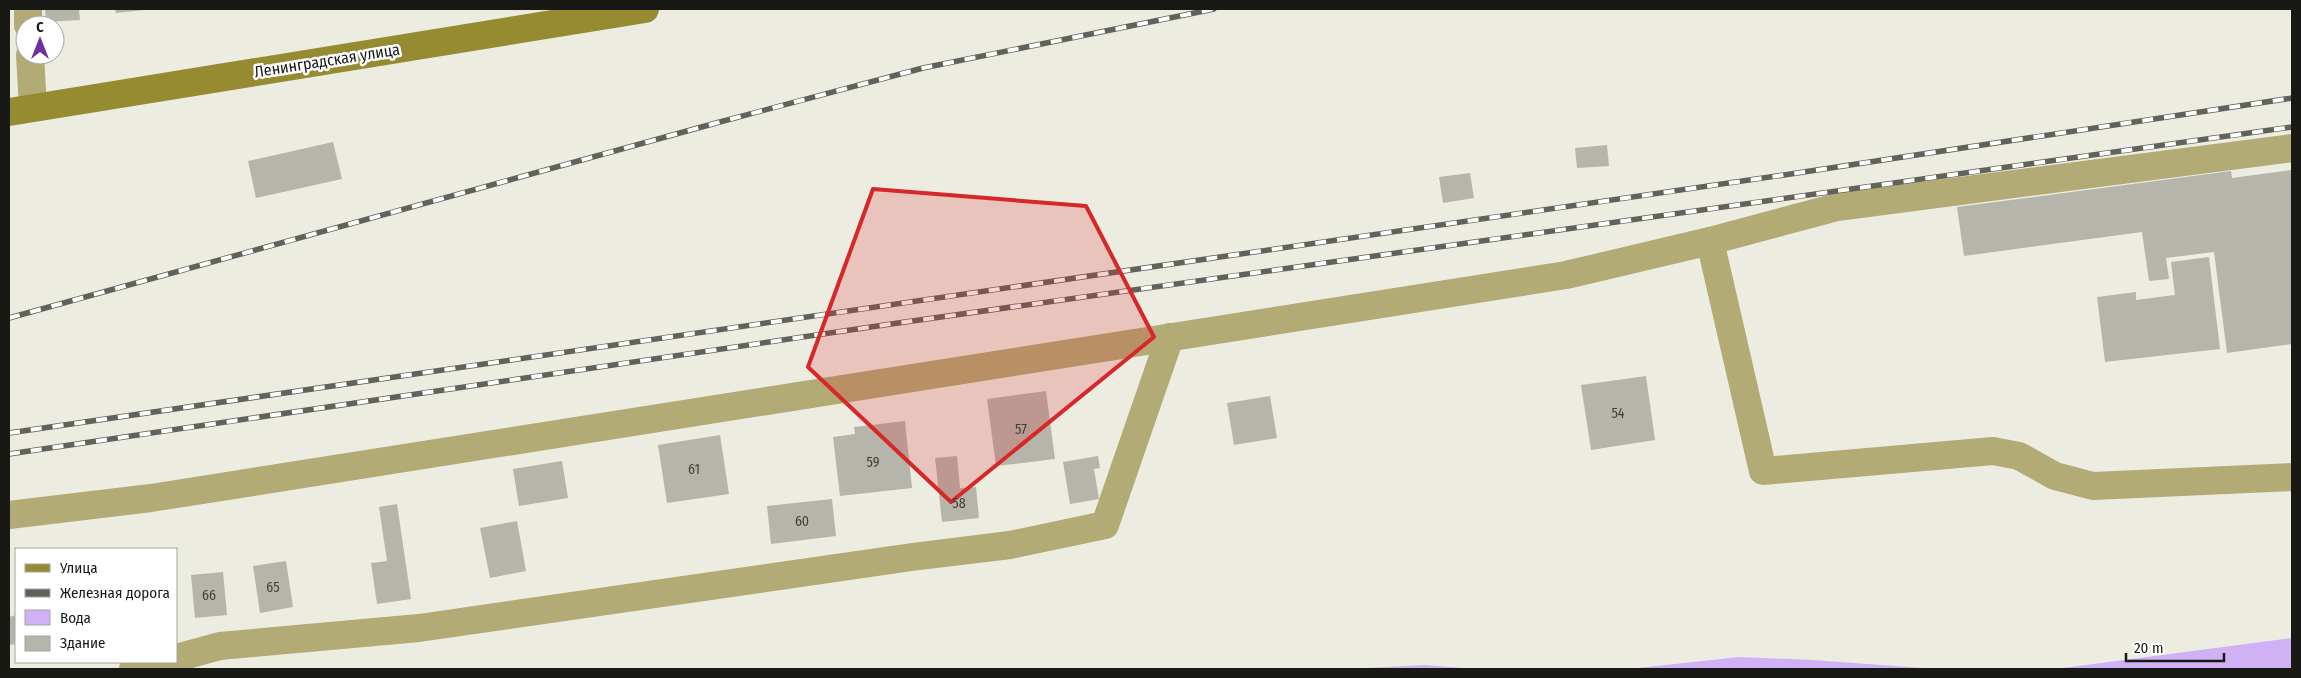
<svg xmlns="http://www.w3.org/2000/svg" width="2301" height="678" font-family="'Fira Sans Condensed',sans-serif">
	<rect width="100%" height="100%" fill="#edece1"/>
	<!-- water -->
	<g fill="#d1b1f6">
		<polygon points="2292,638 2292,669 2028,669 2063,668"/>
		<polygon points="1739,657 1813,660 1936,669 1629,669"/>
		<polygon points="1425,665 1474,669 1349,669"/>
	</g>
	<!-- building -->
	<g fill="#b6b5ab">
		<polygon points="45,9 79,9 80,20 46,22"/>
		<polygon points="115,9 144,9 144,10 116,13"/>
		<polygon points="333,142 342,179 256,198 248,161"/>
		<polygon points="1607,145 1609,166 1577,168 1575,148"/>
		<polygon points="2292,170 2292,344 2227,353 2214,252 2166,258 2169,279 2149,281 2142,232 1964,256 1957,207 2231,171 2232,178"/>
		<polygon points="1470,173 1474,198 1443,203 1439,177"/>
		<polygon points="2209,257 2220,349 2105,362 2097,297 2136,292 2136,300 2175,295 2171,262"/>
		<polygon points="1646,376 1655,440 1591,450 1581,385"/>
		<polygon points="1046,391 1055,459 996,466 987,399"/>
		<polygon points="1270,396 1277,438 1234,445 1227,403"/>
		<polygon points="905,421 912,488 840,496 833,437 855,434 854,427"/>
		<polygon points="720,435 729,494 667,503 658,445"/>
		<polygon points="957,456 960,488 976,487 979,518 942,522 935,458"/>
		<polygon points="1098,456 1100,468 1094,469 1099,499 1070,504 1063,462"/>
		<polygon points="562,461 568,498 519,506 513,469"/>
		<polygon points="832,499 836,536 771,544 767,506"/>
		<polygon points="397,504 411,599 377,604 371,563 387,561 379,507"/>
		<polygon points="517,521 526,571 490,578 480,528"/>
		<polygon points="286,561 293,607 260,613 253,566"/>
		<polygon points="223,572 227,615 195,618 191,575"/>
		<polygon points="16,615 16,644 9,645 9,617"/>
	</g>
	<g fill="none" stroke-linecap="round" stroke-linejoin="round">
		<!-- path -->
		<polyline stroke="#98988f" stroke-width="3" stroke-dasharray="1 4" stroke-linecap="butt" points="1890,669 1890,666"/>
		<!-- street -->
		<g stroke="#b2ab75" stroke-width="28">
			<polyline points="28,9 28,25"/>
			<polyline points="30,55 33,107"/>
			<polyline points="1710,241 1763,471 1993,451 2019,456 2055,476 2093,486 2292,477"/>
			<polyline points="9,515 151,498 1566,275 1710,241 1837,207 2292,148"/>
			<polyline points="176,658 220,646 419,628 912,557 1010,545 1105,525 1170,337"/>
			<polyline points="133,669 162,662"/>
		</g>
		<!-- secondary -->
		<polyline stroke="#968b31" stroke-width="28" points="9,112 645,9"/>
		<defs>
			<g id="rail">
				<polyline points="9,318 716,123 923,68 1214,9"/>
				<polyline points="9,433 1784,175 2292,98"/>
				<polyline points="9,454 891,324 2292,127"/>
			</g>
		</defs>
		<!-- rail casing -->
		<use href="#rail" stroke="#62625b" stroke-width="5.5"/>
		<!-- rail -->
		<use href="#rail" stroke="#fff" stroke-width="4" stroke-dasharray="11" stroke-linecap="butt"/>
	</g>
	<!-- marked area -->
	<path fill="#d62828" fill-opacity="0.2" stroke="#d62828" stroke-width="4" stroke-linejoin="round" d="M873,189L1086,206L1154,337L951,502L808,367Z"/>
	<g text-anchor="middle" stroke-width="5" stroke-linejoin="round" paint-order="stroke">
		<!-- number labels -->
		<g font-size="14" fill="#403f3a">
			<text x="1618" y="418">54</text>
			<text x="1021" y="434">57</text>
			<text x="873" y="467">59</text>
			<text x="694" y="474">61</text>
			<text x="959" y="508">58</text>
			<text x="802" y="526">60</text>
			<text x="273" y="592">65</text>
			<text x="209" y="600">66</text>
		</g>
		<!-- street labels -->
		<g font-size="16" fill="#181814" stroke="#fff">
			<text transform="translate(327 60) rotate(-9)" y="6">Ленинградская улица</text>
		</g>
	</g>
	<!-- border -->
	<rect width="2301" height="678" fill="none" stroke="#181814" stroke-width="20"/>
	<!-- legend -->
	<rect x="15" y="548" width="162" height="115" fill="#ffffff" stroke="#a3a3a1"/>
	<rect x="25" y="564" width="25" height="8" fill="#968b31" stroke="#a3a3a1"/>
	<text x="60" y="573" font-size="15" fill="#181814">Улица</text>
	<rect x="25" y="589" width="25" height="8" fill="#62625b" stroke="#a3a3a1"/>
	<text x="60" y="598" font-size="15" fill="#181814">Железная дорога</text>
	<rect x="25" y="610" width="25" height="15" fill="#d1b1f6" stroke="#a3a3a1"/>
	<text x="60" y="623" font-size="15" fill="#181814">Вода</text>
	<rect x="25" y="636" width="25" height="15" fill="#b6b5ab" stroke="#a3a3a1"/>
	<text x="60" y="648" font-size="15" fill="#181814">Здание</text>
	<!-- north arrow -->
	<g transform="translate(40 40)"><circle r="24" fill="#ffffff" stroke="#a3a3a1"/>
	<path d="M0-4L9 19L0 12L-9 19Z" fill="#6e2da2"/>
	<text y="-8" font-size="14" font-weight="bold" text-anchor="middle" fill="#181814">С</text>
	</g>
	<!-- scale -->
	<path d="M2126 653v8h98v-8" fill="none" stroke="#181814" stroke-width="2.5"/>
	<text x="2134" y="653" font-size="15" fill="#181814" stroke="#ffffff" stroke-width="4" paint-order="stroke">20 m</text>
</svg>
